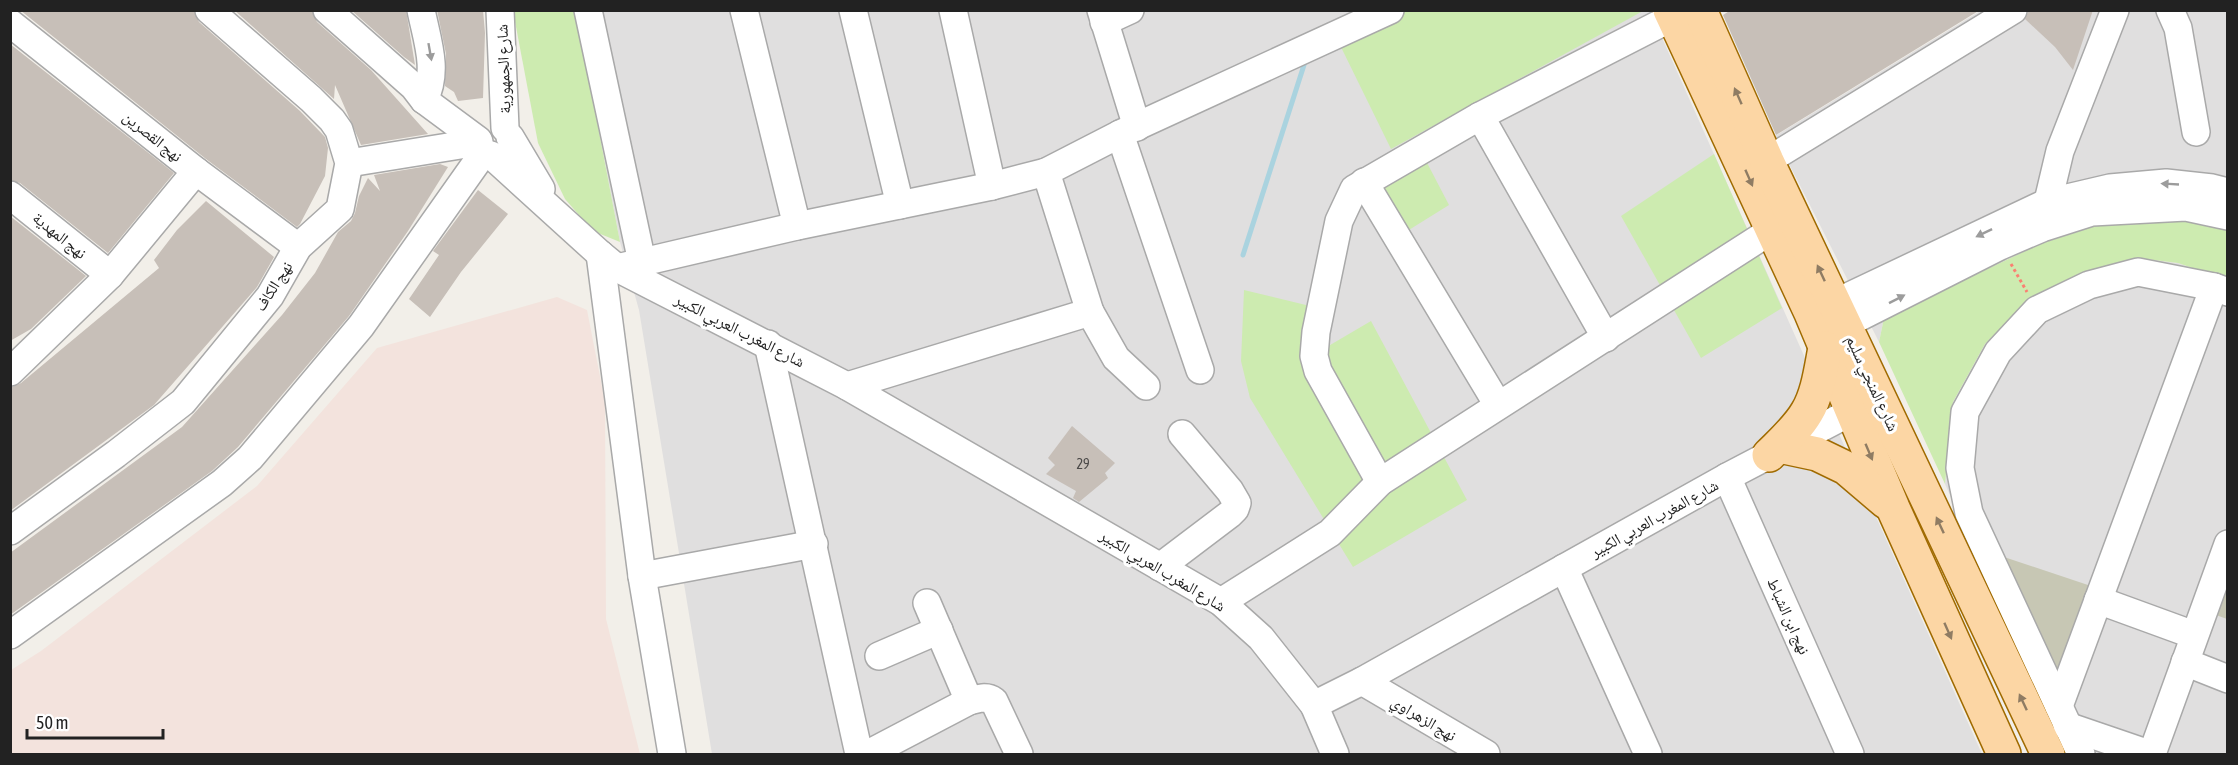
<svg xmlns="http://www.w3.org/2000/svg" width="2238" height="765" font-family="'Asap Condensed','Noto Naskh Arabic',sans-serif">
	<rect width="100%" height="100%" fill="#f2efe9"/>
	<!-- residential -->
	<g fill="#e0dfdf">
		<polygon points="576,11 1650,11 1982,754 712,754 639,310 620,242"/>
		<polygon points="1980,11 2227,11 2227,228 2117,219 2040,244 1884,318 1879,342 1775,136"/>
		<polygon points="2138,258 2178,263 2227,280 2227,754 2067,754 1945,484 1953,402 1985,344 2031,300 2088,271"/>
	</g>
	<!-- military -->
	<polygon fill="#f3e3dd" points="557,297 587,310 605,402 606,619 640,754 11,754 11,670 41,651 257,486 377,348"/>
	<!-- construction -->
	<g fill="#c7c7b4">
		<polygon points="2001,556 2091,586 2057,683"/>
		<polygon points="2227,585 2227,619 2216,615"/>
	</g>
	<!-- grass -->
	<g fill="#cdebb0">
		<polygon points="513,11 576,11 620,242 593,231 565,199 538,143"/>
		<polygon points="1403,11 1643,11 1391,149 1338,41"/>
		<polygon points="1714,154 1782,308 1701,358 1621,216"/>
		<polygon points="1424,157 1449,205 1404,233 1376,185"/>
		<polygon points="2195,218 2227,228 2227,280 2178,263 2138,258 2088,271 2031,300 1985,344 1953,402 1945,484 1879,342 1884,318 2040,244 2117,219"/>
		<polygon points="1244,290 1310,306 1300,356 1325,348 1371,321 1467,500 1353,567 1250,398 1241,361"/>
	</g>
	<g fill="none" stroke-linecap="round" stroke-linejoin="round">
		<!-- stream -->
		<polyline stroke="#aad3df" stroke-width="5" points="1243,255 1304,65"/>
	</g>
	<!-- building -->
	<g fill="#c7bfb8">
		<polygon points="20,10 194,10 199,22 300,111 325,137 328,148 325,176 300,224 297,227 206,159"/>
		<polygon points="234,10 312,10 317,22 371,70 428,134 361,145 335,85 334,99"/>
		<polygon points="351,10 406,10 415,65 404,57"/>
		<polygon points="437,10 483,10 485,33 483,98 458,101 454,92 445,86 446,54"/>
		<polygon points="1731,10 1980,10 1776,135 1723,15"/>
		<polygon points="2029,10 2093,10 2073,70 2055,47 2025,19"/>
		<polygon points="10,44 174,173 108,253 20,183 10,180"/>
		<polygon points="440,164 448,167 408,231 349,316 238,447 212,471 10,615 10,553 182,427 282,315 315,273 338,232 351,221 355,213 359,196 368,178 380,191 374,175"/>
		<polygon points="478,190 508,214 461,272 430,317 409,299 439,255 433,251"/>
		<polygon points="206,201 274,257 257,287 154,405 10,511 10,388 21,383 159,268 154,260 177,230"/>
		<polygon points="10,216 86,276 31,329 10,341"/>
		<polygon points="1072,426 1115,463 1105,473 1108,478 1079,502 1073,498 1076,491 1046,474 1055,465 1048,458"/>
	</g>
	<g fill="none" stroke-linecap="round" stroke-linejoin="round">
		<defs>
			<g id="minor">
				<polyline points="327,10 414,87 424,100 478,140"/>
				<path d="M421,10C427,40 439,71 424,100"/>
				<polyline points="500,10 505,128"/>
				<polyline points="588,10 642,262"/>
				<polyline points="744,10 797,226"/>
				<polyline points="853,10 900,205"/>
				<polyline points="953,10 992,186"/>
				<polyline points="1101,10 1137,127"/>
				<polyline points="2170,10 2178,28 2196,132"/>
				<polyline points="1104,22 1130,10"/>
				<polyline points="10,23 196,171 298,247"/>
				<polyline points="1480,116 1606,338"/>
				<polyline points="1120,134 1200,370"/>
				<polyline points="510,137 541,189"/>
				<polyline points="491,155 600,254 617,268 847,386 1221,602 1261,638 1314,705 1362,681 1727,477 1870,402"/>
				<polyline points="1767,161 2013,10"/>
				<polyline points="349,163 479,142"/>
				<polyline points="1364,182 1498,405"/>
				<polyline points="10,195 110,275"/>
				<polyline points="2044,218 2060,151 2115,10"/>
				<polyline points="600,254 642,576 672,754"/>
				<polyline points="617,268 797,226 992,186 1046,172 1120,134 1390,10"/>
				<polyline points="1818,311 2046,203 2110,188 2166,183 2212,188 2228,192"/>
				<polyline points="1090,312 1116,358 1146,386"/>
				<polyline points="1828,333 2000,246 2042,228 2092,212 2186,207 2228,216"/>
				<polyline points="768,344 859,754"/>
				<polyline points="10,372 110,275 196,171"/>
				<polyline points="847,386 1090,312 1046,172"/>
				<polyline points="1727,477 1850,754"/>
				<polyline points="1380,482 1318,371 1314,356 1316,332 1339,221 1354,189 1480,116 1673,17"/>
				<polyline points="10,531 116,454 183,402 270,296 298,247 340,209 349,163 339,130 332,120 311,99 209,10"/>
				<polyline points="1160,567 1230,514 1235,509 1237,503 1230,491 1182,434"/>
				<polyline points="1564,568 1648,754"/>
				<polyline points="642,576 814,544"/>
				<polyline points="2098,600 2194,635"/>
				<polyline points="1221,602 1330,533 1380,482 1772,230"/>
				<polyline points="927,603 969,701"/>
				<polyline points="10,635 222,483 250,458 361,326 484,152"/>
				<polyline points="879,656 939,630"/>
				<polyline points="2185,662 2228,679"/>
				<polyline points="1362,681 1486,754"/>
				<polyline points="1314,705 1335,754"/>
				<polyline points="2059,706 2214,287"/>
				<polyline points="2067,726 2149,754"/>
				<path d="M868,754L969,701C978,699 986,695 994,701L1019,754"/>
				<polyline points="2081,754 1969,513 1960,468 1965,412 1998,352 2037,310 2089,285 2138,272 2214,287 2228,292"/>
				<polyline points="2152,754 2228,544"/>
			</g>
			<g id="major">
				<polyline points="1670,10 1811,313 1893,508 2004,754"/>
				<polyline points="1700,10 1767,161 2048,754"/>
				<polyline points="1784,447 1817,454 1846,468 1886,502"/>
				<path d="M1769,455C1782,442 1797,429 1807,412C1818,394 1821,368 1825,348"/>
			</g>
		</defs>
		<!-- minor casing -->
		<use href="#minor" stroke="#a9a9a9" stroke-width="30"/>
		<!-- major casing -->
		<use href="#major" stroke="#a06b00" stroke-width="36"/>
		<!-- path -->
		<polyline stroke="#fa8072" stroke-width="3" stroke-dasharray="3 3" stroke-linecap="butt" points="2011,264 2027,292"/>
		<!-- minor -->
		<use href="#minor" stroke="#fff" stroke-width="27"/>
		<!-- major -->
		<use href="#major" stroke="#fcd6a4" stroke-width="33"/>
	</g>
	<!-- one-way arrows -->
	<defs><path id="oneway-solid" d="M-6-.8H1V-3.2L6.5 0L1 3.2V.8H-6Z" transform="scale(1.5)"/></defs>
	<g fill="#9c9c9c">
		<use href="#oneway-solid" transform="translate(430 52) rotate(80)"/>
		<use href="#oneway-solid" transform="translate(2170 184) rotate(-177)"/>
		<use href="#oneway-solid" transform="translate(1984 233) rotate(154)"/>
		<use href="#oneway-solid" transform="translate(1897 299) rotate(-27)"/>
	</g>
	<g fill="#8f7c63">
		<use href="#oneway-solid" transform="translate(1738 96) rotate(-114)"/>
		<use href="#oneway-solid" transform="translate(1749 178) rotate(66)"/>
		<use href="#oneway-solid" transform="translate(1821 273) rotate(-115)"/>
		<use href="#oneway-solid" transform="translate(1869 452) rotate(67)"/>
		<use href="#oneway-solid" transform="translate(1940 525) rotate(-115)"/>
		<use href="#oneway-solid" transform="translate(1948 631) rotate(66)"/>
		<use href="#oneway-solid" transform="translate(2023 702) rotate(-115)"/>
	</g>
	<g text-anchor="middle" stroke-width="6" stroke-linejoin="round" paint-order="stroke">
		<!-- number labels -->
		<g font-size="14" fill="#4b4948">
			<text x="1083" y="469">29</text>
		</g>
		<!-- street labels -->
		<g font-size="16" fill="#222" stroke="#fff">
			<text transform="translate(503 69) rotate(-92)" y="6">شارع الجمهورية</text>
			<text transform="translate(153 136) rotate(39)" y="6">نهج القصرين</text>
			<text transform="translate(60 235) rotate(39)" y="6">نهج المهدية</text>
			<text transform="translate(273 286) rotate(-57)" y="6">نهج الكاف</text>
			<text transform="translate(740 330) rotate(27)" y="6">شارع المغرب العربي الكبير</text>
			<text transform="translate(1873 383) rotate(65)" y="6">شارع المنجي سليم</text>
			<text transform="translate(1654 518) rotate(-29)" y="6">شارع المغرب العربي الكبير</text>
			<text transform="translate(1163 570) rotate(31)" y="6">شارع المغرب العربي الكبير</text>
			<text transform="translate(1789 616) rotate(66)" y="6">نهج ابن الشباط</text>
			<text transform="translate(1424 718) rotate(31)" y="6">نهج الزهراوي</text>
		</g>
	</g>
	<!-- border -->
	<rect width="2238" height="765" fill="none" stroke="#222222" stroke-width="24"/>
	<!-- scale -->
	<path d="M27 729v9h136v-9" fill="none" stroke="#222222" stroke-width="3"/>
	<text x="36" y="729" font-size="18" fill="#222222" stroke="#ffffff" stroke-width="4.5" paint-order="stroke">50 m</text>
</svg>
